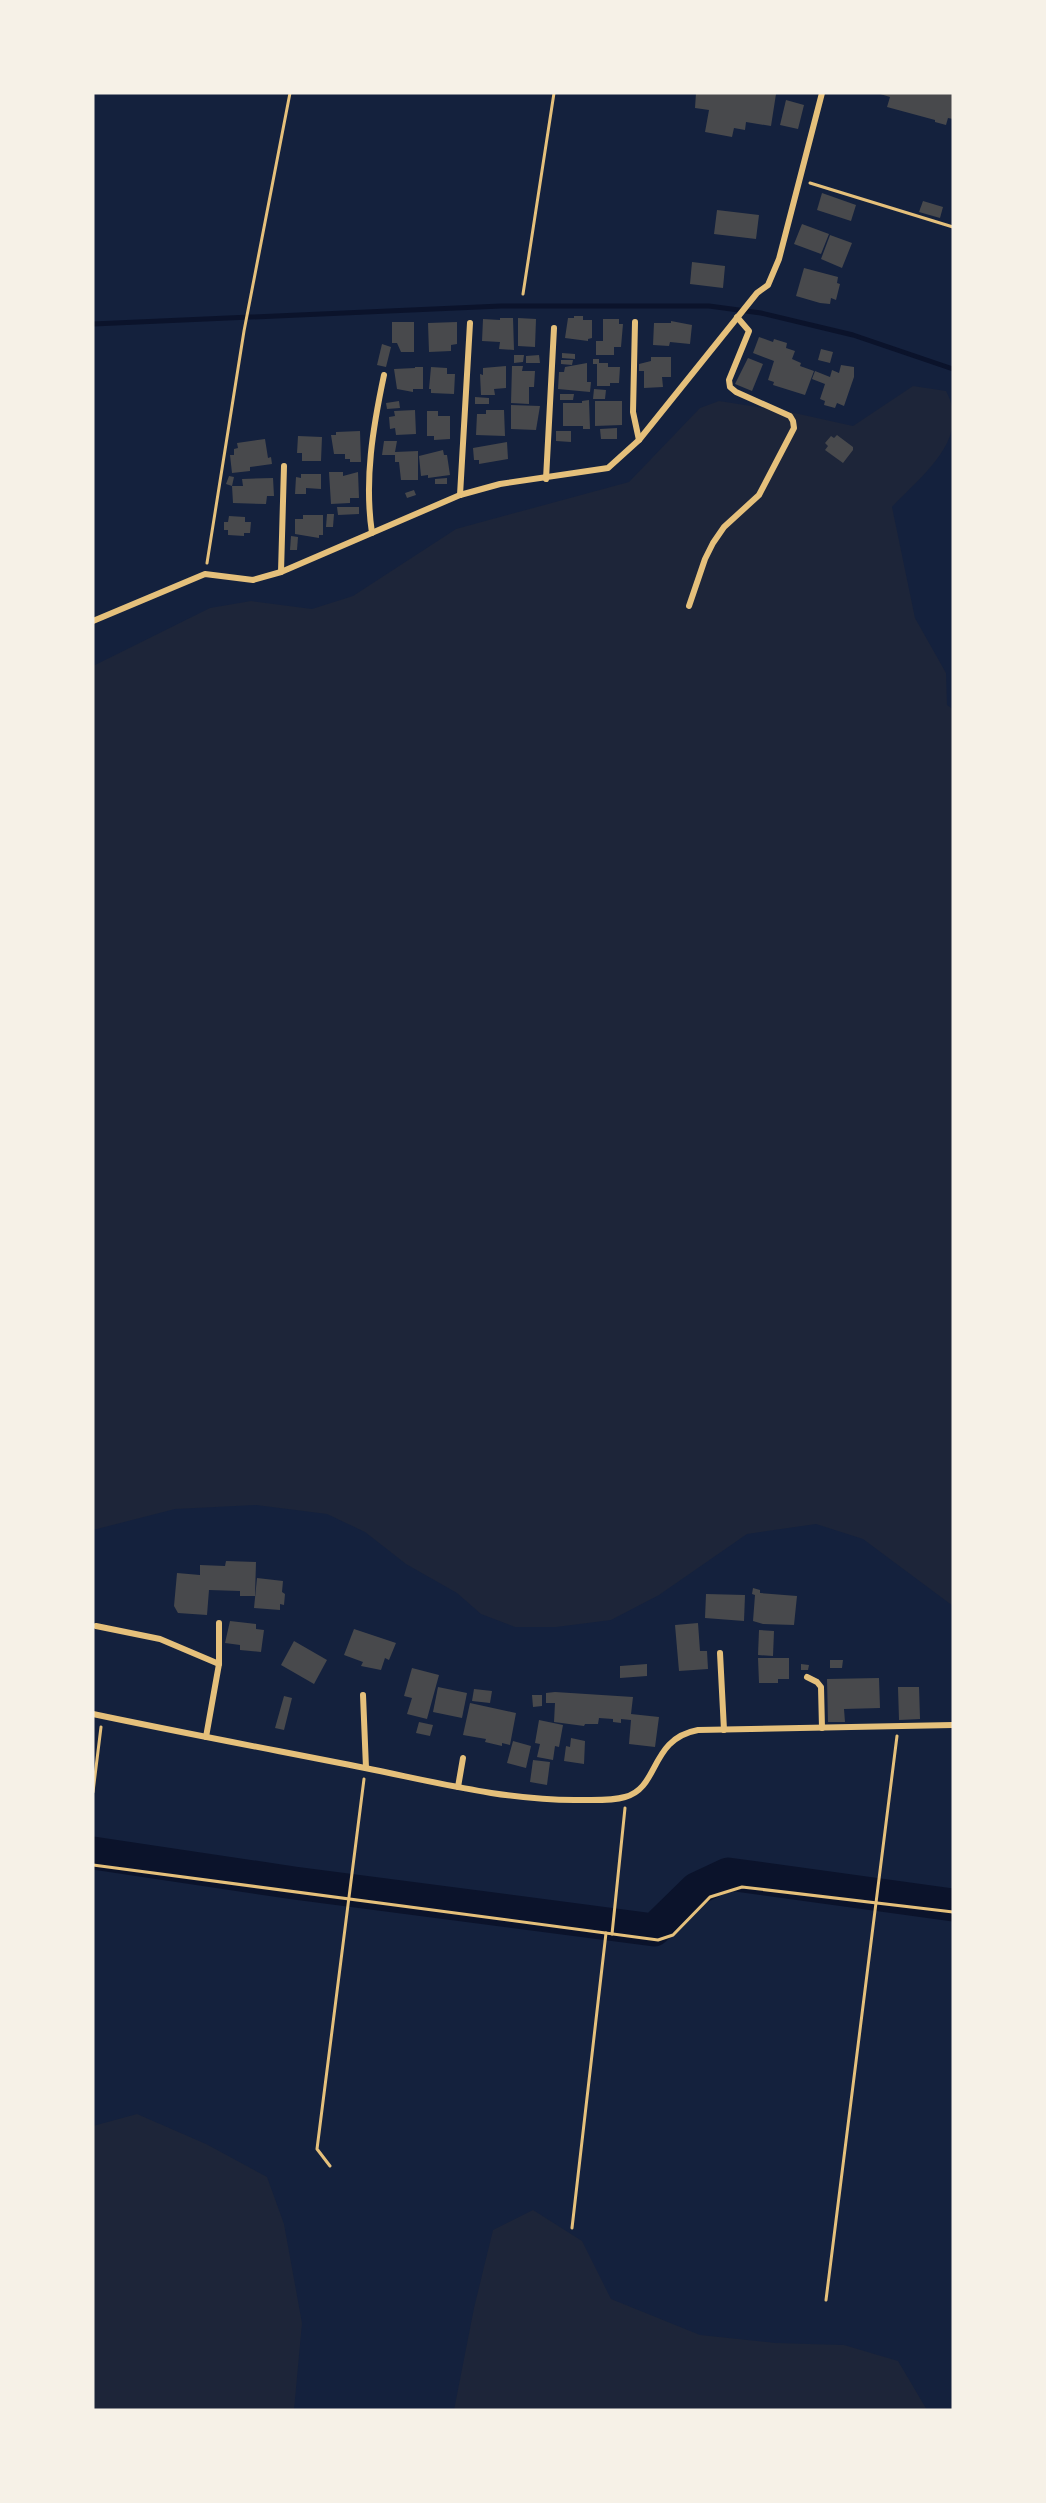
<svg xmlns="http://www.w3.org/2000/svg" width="1046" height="2503" font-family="Quicksand,sans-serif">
	<rect width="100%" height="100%" fill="#14213d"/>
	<!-- green -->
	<g fill="#1d2539">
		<path d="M913,386L946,391C972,439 922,475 892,507L915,618L946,673L947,705L953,709V1606L863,1539L816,1524L747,1534L659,1595L611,1620L556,1627H515L481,1614L457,1593L406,1564L365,1532L327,1514L256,1505L175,1509L93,1530V666L210,608L251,601L312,609L353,596L456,529L629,482L700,408L719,401L790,412L853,426Z"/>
		<polygon points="137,2114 206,2144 267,2177 284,2224 302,2323 294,2410 93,2410 93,2126"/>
		<polygon points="533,2210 582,2241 611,2299 700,2335 775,2343 844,2345 898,2361 927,2410 454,2410 474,2308 493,2230"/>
	</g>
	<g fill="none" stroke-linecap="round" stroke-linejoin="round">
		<!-- stream -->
		<polyline stroke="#0b132b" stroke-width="5" points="93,324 501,306 709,306 761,313 853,335 953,369"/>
		<!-- river -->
		<polyline stroke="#0b132b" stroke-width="33" points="93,1853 294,1883 654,1930 696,1889 728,1874 953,1905"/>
	</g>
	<!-- building -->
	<g fill="#48494c">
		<polygon points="696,93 776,94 771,126 746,122 745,130 734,128 732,137 705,132 709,110 695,108"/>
		<polygon points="877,93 953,93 953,119 948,118 946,125 935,122 935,120 887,107 890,97"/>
		<polygon points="786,100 804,105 798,129 780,125"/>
		<polygon points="822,193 856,205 851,221 817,210"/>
		<polygon points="923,201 943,207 940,218 919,212"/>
		<polygon points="717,210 759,215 756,239 714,234"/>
		<polygon points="802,224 829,234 821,254 794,244"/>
		<polygon points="830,235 852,243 842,268 821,259"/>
		<polygon points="692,262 725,266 723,288 690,284"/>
		<polygon points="804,268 838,277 837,283 840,284 836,300 831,298 830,304 820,303 796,296"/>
		<polygon points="574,316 583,316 583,320 592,320 592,338 588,339 588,341 565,338 568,318 574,318"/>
		<polygon points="500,318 513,318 514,350 499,349 500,342 482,341 483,319 500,320"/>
		<polygon points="518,318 536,319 535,347 518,346"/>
		<polygon points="603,319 619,319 619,324 623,324 621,347 614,347 614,355 596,355 596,341 603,341"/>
		<polygon points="671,321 692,325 690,344 670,342 669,346 653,345 654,323 671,323"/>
		<polygon points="392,322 414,322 414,352 401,352 397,343 392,343"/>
		<polygon points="457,322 457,344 451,345 451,351 429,352 428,323"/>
		<polygon points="759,337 773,342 774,339 787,343 786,348 795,351 792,359 801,363 800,366 814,371 805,395 773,385 774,382 768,380 774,361 753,353"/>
		<polygon points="382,344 391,347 386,367 377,365"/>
		<polygon points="821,349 833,352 830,363 818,360"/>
		<polygon points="562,353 575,354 575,359 562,358"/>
		<polygon points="514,355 524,355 523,362 514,363"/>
		<polygon points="539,355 540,363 526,363 526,356"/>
		<polygon points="651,357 671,357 671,377 662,377 663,387 644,388 644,371 639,371 639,364 651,361"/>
		<polygon points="748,358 763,364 752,391 735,384"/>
		<polygon points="593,359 599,359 599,363 608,363 608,367 620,367 619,383 610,383 610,386 597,386 597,364 593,364"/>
		<polygon points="561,360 573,360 572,365 561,364"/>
		<polygon points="587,363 587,382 591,382 590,392 558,389 559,372 564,372 565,367"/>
		<polygon points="841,365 854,367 854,377 844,406 837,403 835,408 824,405 825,401 820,399 825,384 812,379 815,371 830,377 832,370 839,373"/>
		<polygon points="506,366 506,388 494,389 495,395 481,395 480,374 483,375 483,368"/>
		<polygon points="512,366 523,366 522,371 535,371 534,387 529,387 529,404 511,403"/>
		<polygon points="415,367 423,367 423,389 413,389 413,392 397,389 394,369 415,368"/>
		<polygon points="431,367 447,368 447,374 455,374 454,394 431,393 431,389 429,389"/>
		<polygon points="594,389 606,390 605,399 593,399"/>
		<polygon points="560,394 574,394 573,400 560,400"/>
		<polygon points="475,397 489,398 489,404 475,404"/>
		<polygon points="589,400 590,429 583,429 583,426 563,426 563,403 582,403 582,401"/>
		<polygon points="399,401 400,408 387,409 386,403"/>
		<polygon points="595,401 622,401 622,425 595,426"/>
		<polygon points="511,405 540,406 536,430 511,429"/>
		<polygon points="415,410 416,434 396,435 395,428 390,429 389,417 395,416 394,411"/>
		<polygon points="486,410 504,410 505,436 476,435 477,414 486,414"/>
		<polygon points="427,411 438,411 438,416 450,416 450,439 434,440 434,436 427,436"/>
		<polygon points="617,428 617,439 601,439 600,429"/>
		<polygon points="360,431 361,462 350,462 350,459 345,459 345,454 334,454 331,435 336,435 336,432"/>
		<polygon points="556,431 571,431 571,442 556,441"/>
		<polygon points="837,435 853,447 853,450 843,463 825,450 828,446 825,443 831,436 834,438"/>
		<polygon points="298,436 322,437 321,461 302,461 302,453 297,453"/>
		<polygon points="265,439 268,458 271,457 272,464 250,467 250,471 232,473 230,455 234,455 234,449 238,448 237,443"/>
		<polygon points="384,441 397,441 395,452 418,451 418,480 401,480 399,462 395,462 395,455 382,455"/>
		<polygon points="507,442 508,459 479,464 479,460 474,460 473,448"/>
		<polygon points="443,450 444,455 447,455 450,475 428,478 428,475 421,476 419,456"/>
		<polygon points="329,472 343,472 343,476 358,472 359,498 350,498 350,503 331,504"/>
		<polygon points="301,474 321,474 321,489 306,488 306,494 295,494 296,477 301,478"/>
		<polygon points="229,476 234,477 232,486 226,484"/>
		<polygon points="273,478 274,496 267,496 266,504 233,503 232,486 243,486 242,479"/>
		<polygon points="447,478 447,484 435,484 435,479"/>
		<polygon points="414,490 416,495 407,498 405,493"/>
		<polygon points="337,507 359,507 359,514 338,515"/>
		<polygon points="327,514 334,514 333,527 326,527"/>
		<polygon points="303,515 323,515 323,535 319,535 319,538 295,534 295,519 303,519"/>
		<polygon points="229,516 245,517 245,522 251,522 250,533 244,533 244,536 228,535 228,530 224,530 224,522 228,522"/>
		<polygon points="291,536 298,537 297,550 290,550"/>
		<polygon points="226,1561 256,1562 255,1596 240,1596 240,1591 209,1590 207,1615 178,1613 174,1606 177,1573 200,1575 200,1565 225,1566"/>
		<polygon points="257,1578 283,1581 282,1592 285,1594 284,1605 280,1604 280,1610 254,1608"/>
		<polygon points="753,1588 760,1590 760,1593 797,1596 794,1625 763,1624 753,1621 755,1595 752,1594"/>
		<polygon points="706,1594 745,1595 744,1621 705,1618"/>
		<polygon points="230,1621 256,1624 256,1629 264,1630 261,1652 240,1650 240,1645 225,1643"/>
		<polygon points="698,1623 700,1651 707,1651 708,1669 679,1671 675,1625"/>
		<polygon points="354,1629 396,1643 389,1660 385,1658 381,1670 361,1666 363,1662 344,1655"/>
		<polygon points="759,1630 774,1631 773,1656 758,1655"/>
		<polygon points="294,1641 327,1660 314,1684 281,1665"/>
		<polygon points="758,1658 789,1658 789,1679 778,1679 778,1683 759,1683"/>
		<polygon points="830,1660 843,1660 842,1668 830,1668"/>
		<polygon points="647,1664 647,1676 620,1678 620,1666"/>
		<polygon points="801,1664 809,1665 808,1670 801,1670"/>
		<polygon points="412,1668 439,1675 427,1719 407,1714 412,1698 404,1696"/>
		<polygon points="879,1678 880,1708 844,1709 845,1722 828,1722 827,1679"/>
		<polygon points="438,1687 467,1693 462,1718 433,1712"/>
		<polygon points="898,1687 919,1687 920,1719 899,1720"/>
		<polygon points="474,1689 492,1691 490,1703 472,1701"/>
		<polygon points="555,1692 633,1697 631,1714 659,1717 655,1747 629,1744 631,1720 621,1719 621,1723 613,1722 613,1719 599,1718 598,1724 585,1724 584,1726 554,1722 555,1703 546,1703 546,1693"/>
		<polygon points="532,1695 542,1695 542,1706 533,1707"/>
		<polygon points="284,1696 292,1698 284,1730 275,1728"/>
		<polygon points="470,1703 516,1713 510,1745 502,1743 502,1746 485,1742 486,1739 463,1735"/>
		<polygon points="539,1720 563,1725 559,1747 555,1746 553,1760 537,1757 540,1744 535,1743"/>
		<polygon points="419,1722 433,1725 430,1736 416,1733"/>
		<polygon points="571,1738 585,1741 584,1764 564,1761 566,1746 570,1747"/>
		<polygon points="513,1741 531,1746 526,1768 507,1763"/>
		<polygon points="533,1760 550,1762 547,1785 530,1782"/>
	</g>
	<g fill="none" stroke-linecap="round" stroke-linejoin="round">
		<!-- path -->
		<g stroke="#e5c07b" stroke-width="3">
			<polyline points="810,183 953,227"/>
			<polyline points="523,294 554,93"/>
			<polyline points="207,563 244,331 290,93"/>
			<polyline points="93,1792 101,1727"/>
			<polyline points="93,1865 658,1940 673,1935 710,1897 742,1887 953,1912"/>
			<polyline points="612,1934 625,1808"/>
			<polyline points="330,2166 317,2149 364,1779"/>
			<polyline points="572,2228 606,1933"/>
			<polyline points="826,2300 897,1736"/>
		</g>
		<!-- minor -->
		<g stroke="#e5c07b" stroke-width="6">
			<polyline points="635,322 633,412 639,440"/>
			<polyline points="546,479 554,328"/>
			<polyline points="460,495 470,323"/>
			<path d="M372,533C364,480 373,427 384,375"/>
			<polyline points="281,572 284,466"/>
			<polyline points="689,606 705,559 713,543 724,527 759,495 794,428 793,421 790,416 736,392 730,387 729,380 749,331 737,317"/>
			<polyline points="93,621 205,574 253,580 281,572 460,495 500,484 608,468 639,440 757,293 768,285 779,259 822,93"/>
			<polyline points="96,1626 160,1639 219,1664"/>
			<polyline points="720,1653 724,1730"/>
			<polyline points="807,1677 817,1682 821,1687 822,1728"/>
			<polyline points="363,1695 366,1768"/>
			<path d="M93,1714C183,1733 274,1750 365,1768C435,1782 507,1801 580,1800C594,1800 611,1801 625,1797C660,1788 649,1739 698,1730L953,1725"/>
			<polyline points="206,1737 219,1664 219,1623"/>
			<polyline points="458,1787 463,1758"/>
		</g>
	</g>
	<!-- border -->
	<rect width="1046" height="2503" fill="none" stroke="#f6f1e7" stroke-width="189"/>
</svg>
